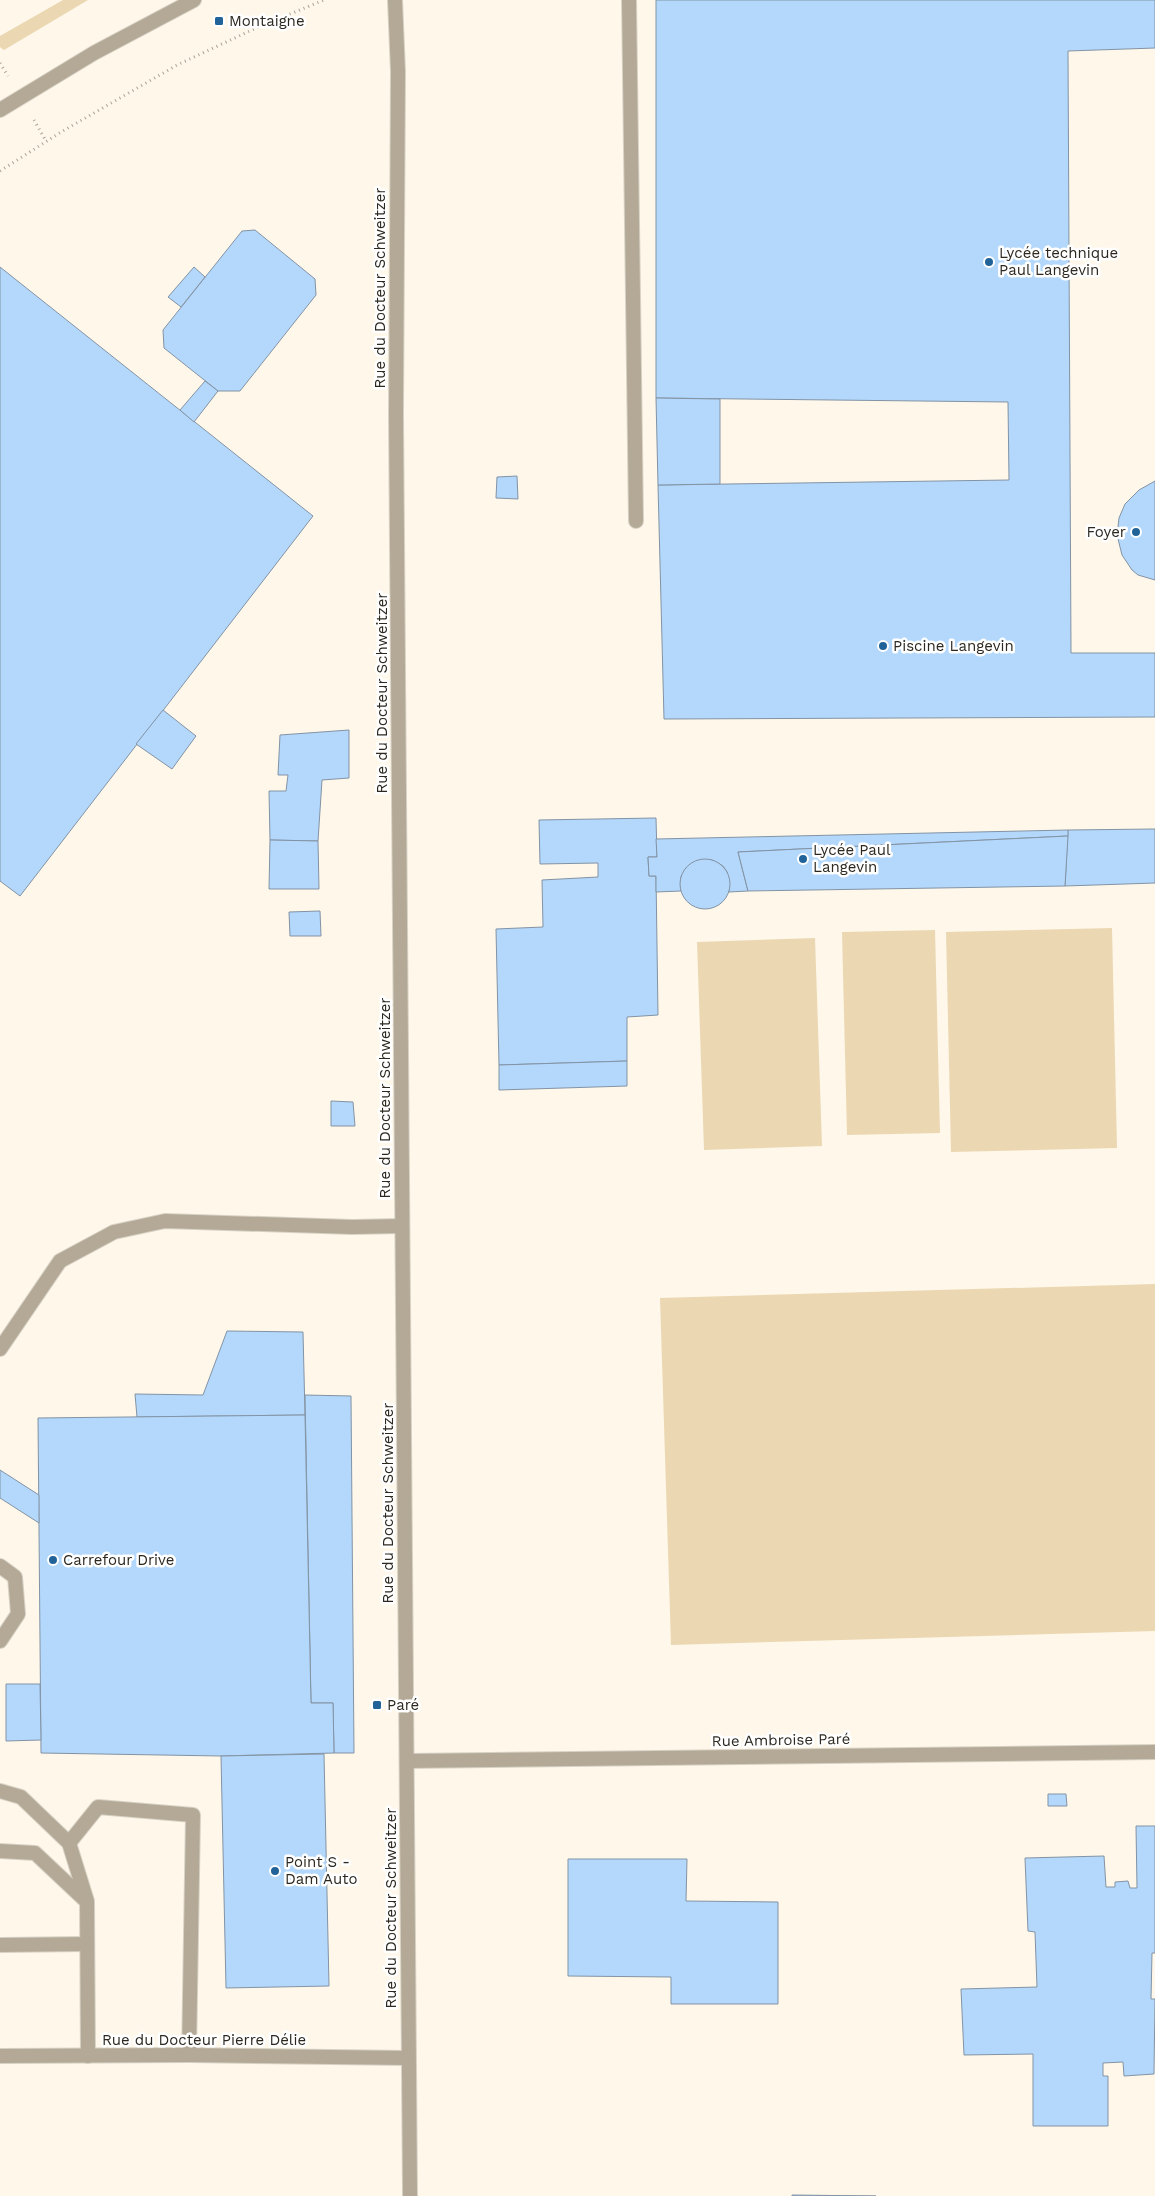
<svg xmlns="http://www.w3.org/2000/svg" width="1155" height="2196" font-family="'Work Sans',sans-serif">
	<rect width="100%" height="100%" fill="#fef7ea"/>
	<!-- green -->
	<g fill="#ebd8b2">
		<polygon points="63,0 88,0 4,50 0,47 0,36"/>
		<polygon points="1112,928 1117,1148 951,1152 946,932"/>
		<polygon points="935,930 940,1133 847,1135 842,932"/>
		<polygon points="815,938 822,1146 704,1150 697,942"/>
		<polygon points="1155,1284 1155,1631 671,1645 660,1298"/>
	</g>
	<!-- building -->
	<g fill="#b3d8fc" stroke="#8393a4">
		<polygon points="656,0 1155,0 1155,48 1068,51 1071,653 1155,653 1155,717 664,719 658,485 1009,480 1008,402 656,398"/>
		<polygon points="255,230 315,279 316,295 240,391 218,391 164,348 163,330 242,231"/>
		<polygon points="0,267 313,516 20,896 0,881"/>
		<polygon points="194,267 205,277 181,307 168,297"/>
		<polygon points="205,381 218,391 194,422 180,410"/>
		<polygon points="656,398 720,399 720,484 658,485"/>
		<polygon points="517,476 518,499 496,498 497,477"/>
		<polygon points="1155,481 1155,580 1138,575 1132,570 1122,555 1117,535 1119,518 1125,504 1139,490"/>
		<polygon points="163,710 196,736 172,769 136,744"/>
		<polygon points="349,730 349,778 322,780 318,841 270,840 269,791 286,791 288,775 278,775 280,735"/>
		<polygon points="656,818 657,857 648,857 649,876 656,876 658,1015 627,1017 627,1061 499,1065 496,929 543,927 542,880 598,877 598,863 540,864 539,820"/>
		<polygon points="1155,829 1155,883 1065,886 1068,830"/>
		<polygon points="1068,830 1068,836 738,852 748,891 729,892 727,872 723,866 712,860 697,861 686,868 681,877 681,891 656,892 656,876 649,876 648,857 657,857 656,839"/>
		<polygon points="1068,836 1065,886 748,891 738,852"/>
		<polygon points="270,840 318,841 319,889 269,889"/>
		<circle cx="705" cy="884" r="25"/>
		<polygon points="320,911 321,936 290,936 289,912"/>
		<polygon points="627,1061 627,1086 499,1090 499,1065"/>
		<polygon points="331,1101 353,1102 355,1126 331,1126"/>
		<polygon points="227,1331 303,1332 305,1415 137,1417 135,1394 203,1395"/>
		<polygon points="305,1395 351,1396 354,1753 334,1753 333,1703 311,1703"/>
		<polygon points="305,1415 311,1703 333,1703 334,1753 221,1756 41,1753 38,1418"/>
		<polygon points="0,1470 39,1495 39,1523 0,1498"/>
		<polygon points="6,1684 40,1684 41,1740 6,1741"/>
		<polygon points="324,1754 329,1986 226,1988 221,1756"/>
		<polygon points="1048,1794 1066,1794 1067,1806 1048,1806"/>
		<polygon points="1136,1826 1155,1826 1155,1953 1152,1953 1151,1999 1155,1999 1154,2074 1124,2076 1123,2062 1103,2063 1103,2076 1108,2076 1108,2126 1033,2126 1033,2054 964,2055 961,1989 1037,1987 1035,1932 1028,1931 1025,1858 1104,1856 1106,1887 1115,1887 1115,1882 1128,1881 1130,1888 1137,1888"/>
		<polygon points="568,1859 687,1859 686,1901 778,1902 778,2004 671,2004 671,1977 568,1976"/>
		<polygon points="792,2195 876,2196 792,2196"/>
	</g>
	<g fill="none" stroke-linecap="round" stroke-linejoin="round">
		<defs>
			<g id="service">
				<polyline points="629,0 636,521"/>
				<polyline points="0,1349 60,1261 114,1232 165,1221 352,1227 402,1226"/>
				<polyline points="0,1566 15,1577 18,1614 0,1641"/>
				<polyline points="0,1791 21,1797 69,1843 87,1901 88,2056"/>
				<polyline points="69,1843 98,1807 193,1815 189,2055"/>
				<polyline points="0,1851 35,1853 86,1901"/>
				<polyline points="0,1945 86,1944"/>
			</g>
			<g id="minor">
				<polyline points="395,0 398,72 396,415 410,2196"/>
				<polyline points="0,110 94,53 194,0"/>
				<polyline points="407,1761 1155,1752"/>
				<polyline points="0,2056 189,2055 408,2058"/>
			</g>
		</defs>
		<!-- service casing -->
		<use href="#service" stroke="#d8d2c6" stroke-width="16"/>
		<!-- minor casing -->
		<use href="#minor" stroke="#d8d2c6" stroke-width="16"/>
		<!-- path -->
		<g stroke="#a9a399" stroke-width="3" stroke-dasharray="1 4" stroke-linecap="butt">
			<polyline points="0,63 8,76"/>
			<polyline points="34,120 46,141"/>
			<polyline points="0,171 61,132 177,65 254,29 324,0"/>
		</g>
		<!-- service -->
		<use href="#service" stroke="#b3a996" stroke-width="14"/>
		<!-- minor -->
		<use href="#minor" stroke="#b3a996" stroke-width="14"/>
	</g>
	<!-- markers -->
	<g fill="#216298" stroke="#fff" stroke-width="2">
		<rect x="214" y="16" width="10" height="10" rx="2.5"/>
		<circle cx="989" cy="262" r="5"/>
		<circle cx="1136" cy="532" r="5"/>
		<circle cx="883" cy="646" r="5"/>
		<circle cx="803" cy="859" r="5"/>
		<circle cx="53" cy="1560" r="5"/>
		<rect x="372" y="1700" width="10" height="10" rx="2.5"/>
		<circle cx="275" cy="1871" r="5"/>
	</g>
	<g text-anchor="middle" stroke-width="5" stroke-linejoin="round" paint-order="stroke">
		<!-- poi labels -->
		<g font-size="15" fill="#2c2820" stroke="#fff" text-anchor="start">
			<text x="229" y="26">Montaigne</text>
			<text x="999" y="258">Lycée technique<tspan x="999" dy="17">Paul Langevin</tspan></text>
			<text x="1126" y="537" text-anchor="end">Foyer</text>
			<text x="893" y="651">Piscine Langevin</text>
			<text x="813" y="855">Lycée Paul<tspan x="813" dy="17">Langevin</tspan></text>
			<text x="63" y="1565">Carrefour Drive</text>
			<text x="387" y="1710">Paré</text>
			<text x="285" y="1867">Point S -<tspan x="285" dy="17">Dam Auto</tspan></text>
		</g>
		<!-- street labels -->
		<g font-size="15" fill="#2c2820" stroke="#fff">
			<text transform="translate(380 288) rotate(-90)" y="5">Rue du Docteur Schweitzer</text>
			<text transform="translate(382 693) rotate(-90)" y="5">Rue du Docteur Schweitzer</text>
			<text transform="translate(385 1098) rotate(-90)" y="5">Rue du Docteur Schweitzer</text>
			<text transform="translate(388 1503) rotate(-90)" y="5">Rue du Docteur Schweitzer</text>
			<text transform="translate(781 1740) rotate(-1)" y="5">Rue Ambroise Paré</text>
			<text transform="translate(391 1908) rotate(-90)" y="5">Rue du Docteur Schweitzer</text>
			<text x="204" y="2045">Rue du Docteur Pierre Délie</text>
		</g>
	</g>
</svg>
